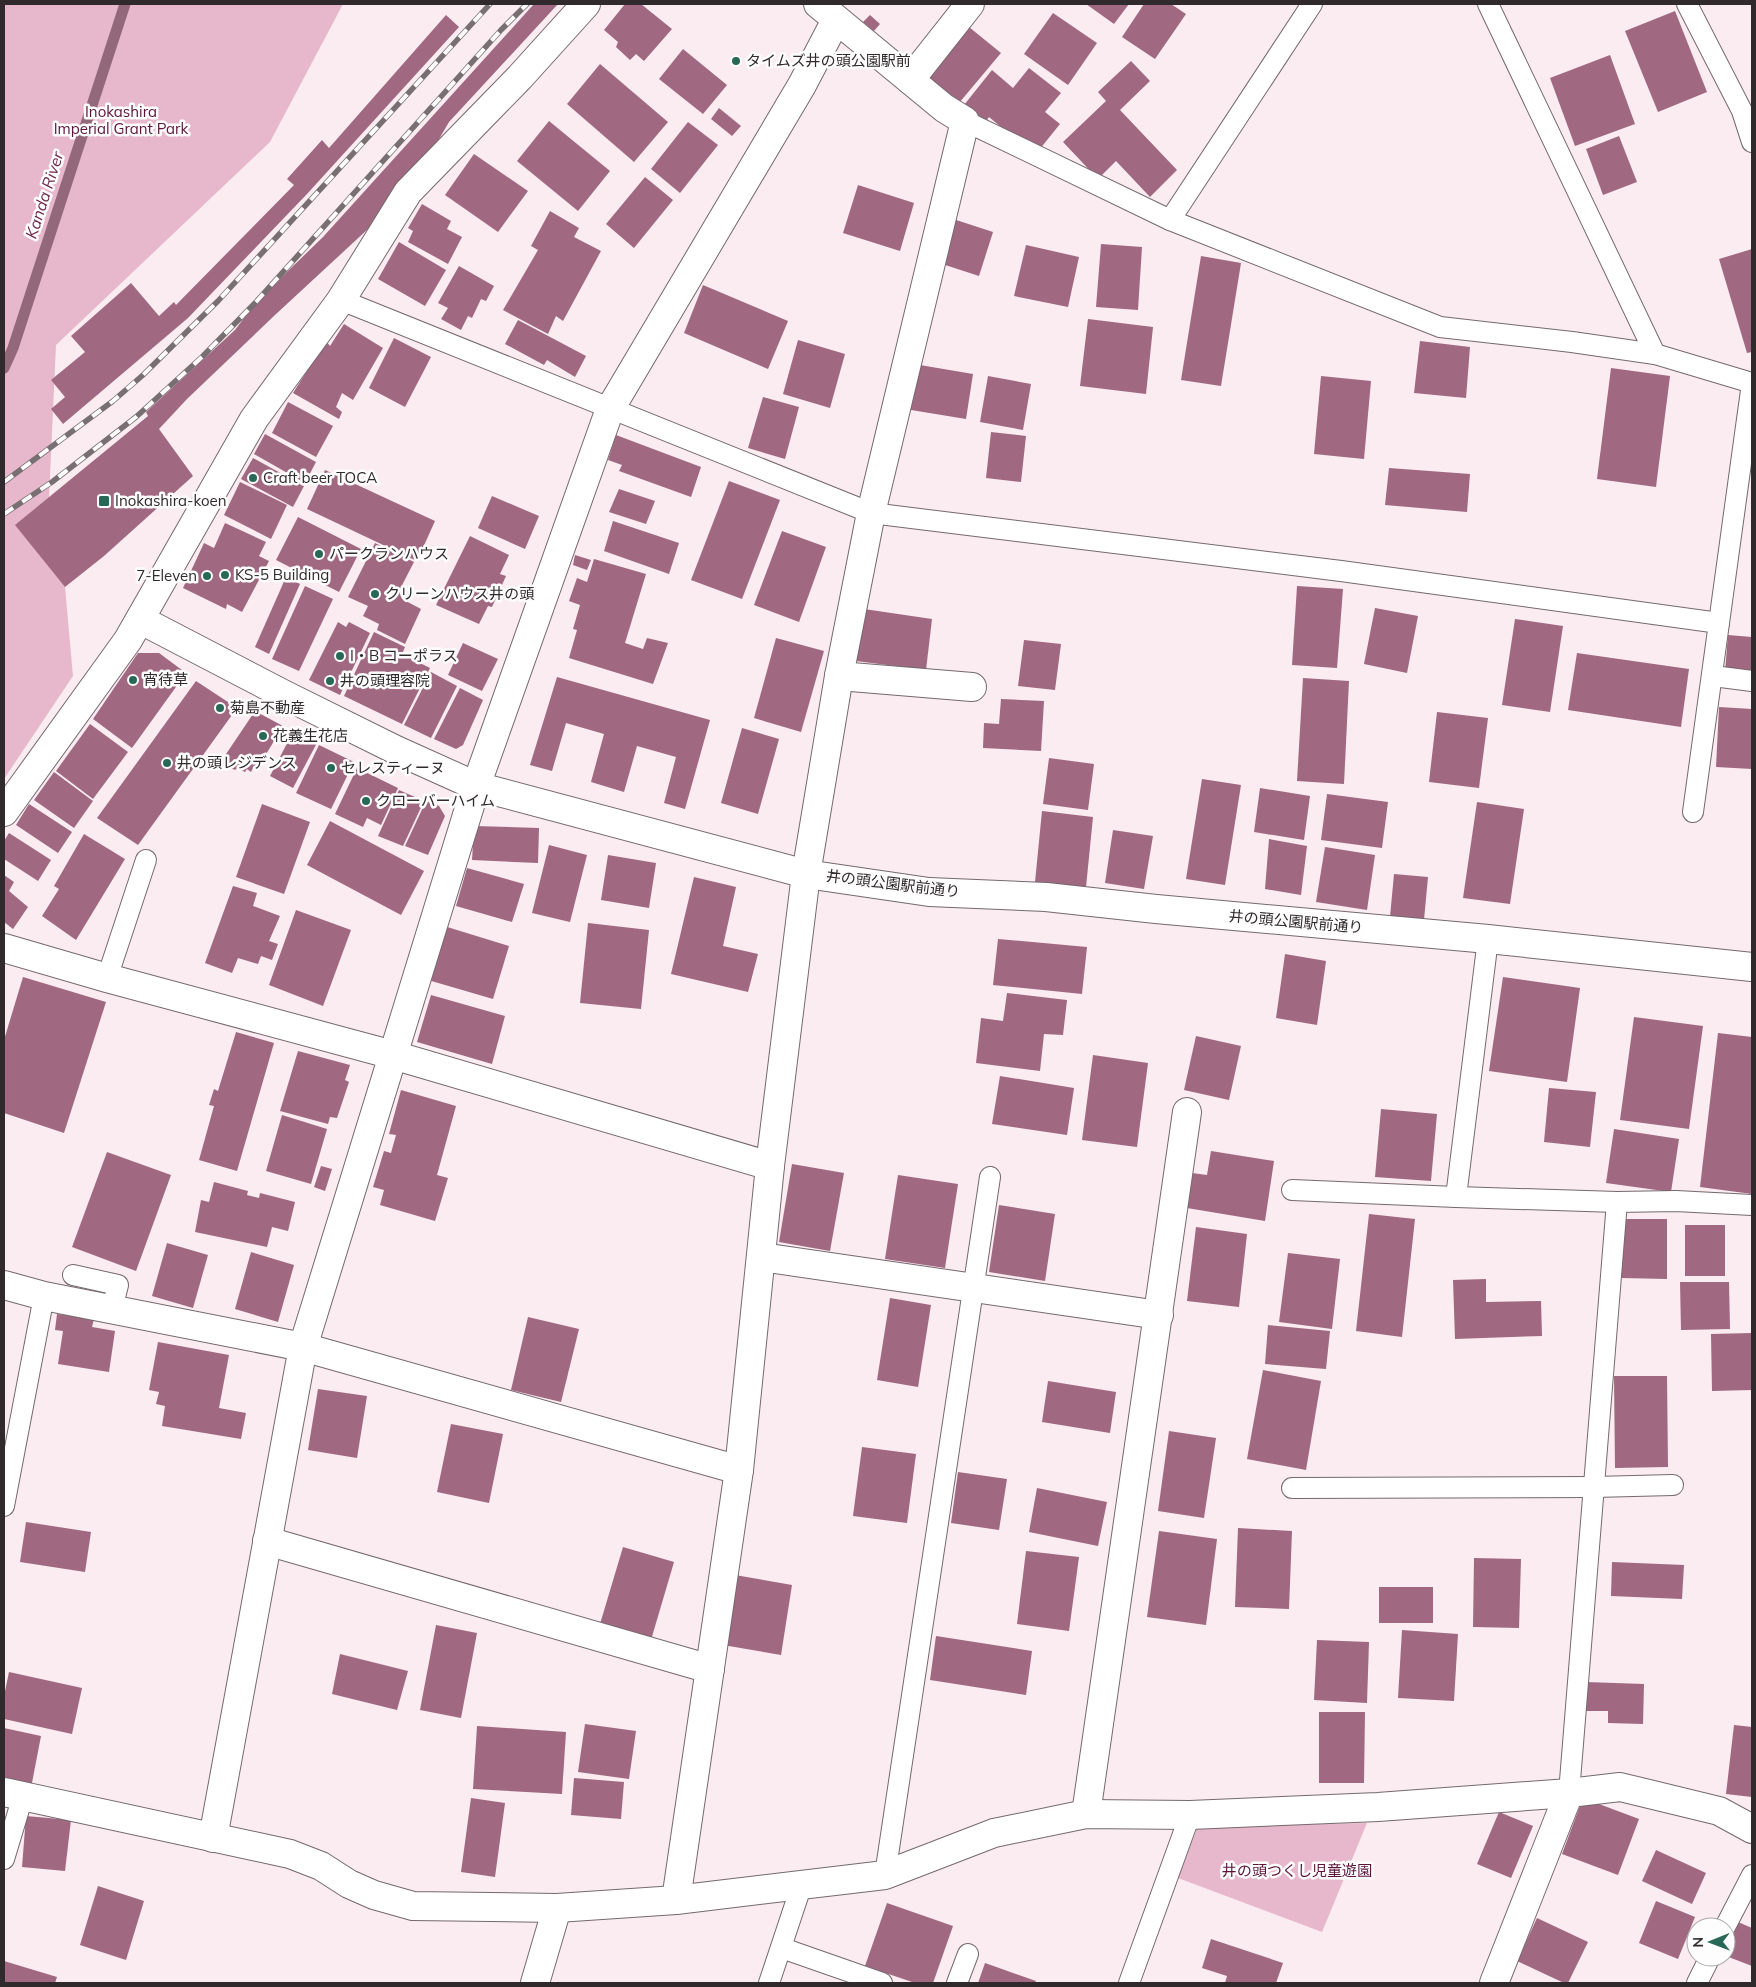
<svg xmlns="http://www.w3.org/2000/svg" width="1756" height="1987" font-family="Mulish,'Noto Sans JP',sans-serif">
	<rect width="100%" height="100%" fill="#faecf1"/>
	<!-- green -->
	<g fill="#e7b8cb">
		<polygon points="4,4 343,4 270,142 56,345 49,498 65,587 73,676 4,779"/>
		<polygon points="1367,1823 1322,1932 1178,1878 1198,1826"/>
	</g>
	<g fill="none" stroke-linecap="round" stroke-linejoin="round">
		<!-- stream -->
		<polyline stroke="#93687b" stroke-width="11" points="4,368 13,348 125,4"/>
	</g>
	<!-- building -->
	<g fill="#a16881">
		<polygon points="534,4 558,4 449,122 408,192 275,315 187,399 159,429 193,476 104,556 65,587 15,525 148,416 146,412 235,330 256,302 323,237"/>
		<polygon points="625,4 641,4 672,29 644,61 636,54 630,60 616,47 618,42 604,30"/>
		<polygon points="1086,4 1129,4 1114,24"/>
		<polygon points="1144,4 1171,4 1186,14 1155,59 1122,37"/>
		<polygon points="1675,11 1707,92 1658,112 1625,31"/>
		<polygon points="1053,13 1097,43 1068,85 1024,54"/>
		<polygon points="446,15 459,27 307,194 188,318 63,424 51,409 65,397 51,380 85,352 71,336 131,283 159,316 174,302 176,305 294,185 287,179 322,140 329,148"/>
		<polygon points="870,15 880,24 874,31 863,22"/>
		<polygon points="969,27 1001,53 959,103 927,77"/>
		<polygon points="683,49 727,85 703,114 659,79"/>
		<polygon points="1610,55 1635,124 1575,146 1550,78"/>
		<polygon points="1131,61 1150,81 1120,110 1177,170 1150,197 1116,161 1098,179 1063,142 1106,101 1098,92"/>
		<polygon points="600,64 668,122 634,162 567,104"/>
		<polygon points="1029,68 1061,93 1045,112 1060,124 1035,155 989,117 985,123 964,105 992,70 1013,88"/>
		<polygon points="719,108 741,126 732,136 711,119"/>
		<polygon points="549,121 610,171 578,211 517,161"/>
		<polygon points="688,122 718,145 680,193 651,169"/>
		<polygon points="1619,136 1637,182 1603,195 1586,149"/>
		<polygon points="474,154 528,191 498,232 445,195"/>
		<polygon points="645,177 673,200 634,248 606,224"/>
		<polygon points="858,185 914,203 900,251 843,233"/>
		<polygon points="422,204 451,221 447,229 462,237 448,264 408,242 413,231 408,228"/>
		<polygon points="550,211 579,228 574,237 601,251 563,321 556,316 548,334 503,310 538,250 531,246"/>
		<polygon points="950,218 993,232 979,276 936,262"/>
		<polygon points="399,242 446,270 425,306 378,279"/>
		<polygon points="1101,244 1142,247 1138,310 1096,307"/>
		<polygon points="1026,245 1079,257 1068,307 1014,296"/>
		<polygon points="1752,249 1752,352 1747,353 1719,259"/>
		<polygon points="1201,256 1241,263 1221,386 1181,380"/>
		<polygon points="459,266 494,286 486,301 481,299 472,318 468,316 461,330 441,319 448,308 438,303"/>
		<polygon points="703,285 788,321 768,369 684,333"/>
		<polygon points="1088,319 1153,327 1146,394 1080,386"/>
		<polygon points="518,320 586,356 575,377 547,360 544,365 505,344"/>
		<polygon points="344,324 383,348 353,400 342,393 336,407 342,412 339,419 293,393 326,341 330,346"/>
		<polygon points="394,338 431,357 405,407 369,388"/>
		<polygon points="798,340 845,354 830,408 783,394"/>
		<polygon points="1420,341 1470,347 1466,398 1414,393"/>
		<polygon points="914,364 973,374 966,419 905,409"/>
		<polygon points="1611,368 1670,376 1656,487 1597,479"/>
		<polygon points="988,376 1031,384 1023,430 980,422"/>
		<polygon points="1321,376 1371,381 1364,459 1314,454"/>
		<polygon points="763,397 799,407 785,459 748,448"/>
		<polygon points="288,402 333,426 316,457 272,433"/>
		<polygon points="991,432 1026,436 1021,482 986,478"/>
		<polygon points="265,434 316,462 305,483 254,454"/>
		<polygon points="616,435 701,467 691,497 619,471 622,465 608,460"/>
		<polygon points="253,458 304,486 293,507 241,479"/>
		<polygon points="1389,468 1470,474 1467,512 1385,505"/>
		<polygon points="325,470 435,521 417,561 307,509"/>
		<polygon points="729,481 780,500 742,599 691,580"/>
		<polygon points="240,482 287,505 271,539 224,515"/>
		<polygon points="619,489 655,501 646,524 609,512"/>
		<polygon points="492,496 539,516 525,549 478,528"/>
		<polygon points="298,517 361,549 339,592 276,560"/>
		<polygon points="613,521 679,543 669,574 604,551"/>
		<polygon points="225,523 266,542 259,556 269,561 242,612 227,604 226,609 183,588 204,543 214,548"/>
		<polygon points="782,531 826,547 799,622 754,605"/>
		<polygon points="470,536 509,555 500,574 506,576 492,607 488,606 479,624 436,605"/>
		<polygon points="375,543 414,562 399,591 402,599 421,609 405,644 377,630 379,624 363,616 368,606 348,597"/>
		<polygon points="575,555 591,560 587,570 573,565"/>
		<polygon points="594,559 646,574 625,643 643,649 647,638 668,643 653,684 569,658 577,630 573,629 580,605 569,601 577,578 587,582"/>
		<polygon points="286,577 300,584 269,654 255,647"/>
		<polygon points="305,586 333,599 299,671 272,659"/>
		<polygon points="1297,586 1343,589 1337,668 1292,665"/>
		<polygon points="1375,608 1418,616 1407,673 1364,664"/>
		<polygon points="864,609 932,619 926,670 856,661"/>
		<polygon points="1515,619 1563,626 1550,712 1502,705"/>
		<polygon points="338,622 346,627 349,622 370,633 340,695 309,680"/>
		<polygon points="374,632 405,647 402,654 430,668 402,724 344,696"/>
		<polygon points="1728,635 1752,637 1752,675 1725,672"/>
		<polygon points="776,638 824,651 801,732 754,718"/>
		<polygon points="1024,640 1061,644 1055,690 1018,686"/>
		<polygon points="463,643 498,659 482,691 448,675"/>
		<polygon points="138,653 159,653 186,673 132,748 93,719"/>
		<polygon points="1577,653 1689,669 1681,727 1568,710"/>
		<polygon points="431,672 457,686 431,738 404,725"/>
		<polygon points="557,677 710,720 685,809 664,803 676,757 637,746 624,792 591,782 604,734 566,723 552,771 530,765"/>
		<polygon points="1303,678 1349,681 1344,784 1297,781"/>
		<polygon points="196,681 237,708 138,845 97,818"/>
		<polygon points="460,688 483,700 463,745 456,749 434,739"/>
		<polygon points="1001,699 1044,701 1041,751 983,748 984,723 999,724"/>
		<polygon points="1719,707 1752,709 1752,769 1716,767"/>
		<polygon points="255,711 283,726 256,771 253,768 251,772 247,769 245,772 237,768 235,770 220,763"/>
		<polygon points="1437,712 1488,718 1479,788 1429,782"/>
		<polygon points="90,724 128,752 93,799 56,771"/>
		<polygon points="742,728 779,739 758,814 721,803"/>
		<polygon points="294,730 318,741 293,788 270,776"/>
		<polygon points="319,745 354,762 331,809 296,793"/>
		<polygon points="1049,758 1094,764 1088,810 1043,804"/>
		<polygon points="357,768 398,788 381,825 367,818 363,827 335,814"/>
		<polygon points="54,772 93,801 74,828 34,800"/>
		<polygon points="1202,779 1241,785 1225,885 1186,879"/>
		<polygon points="1260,788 1310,796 1304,840 1254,832"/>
		<polygon points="399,790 424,801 403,846 378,836"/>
		<polygon points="1327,794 1388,802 1382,848 1321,840"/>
		<polygon points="426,801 439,806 445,816 428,855 405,846"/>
		<polygon points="1477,802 1524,809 1510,904 1463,898"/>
		<polygon points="29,804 72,832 58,853 16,825"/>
		<polygon points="262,804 310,822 284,894 236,877"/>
		<polygon points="1042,811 1093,817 1086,887 1035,882"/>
		<polygon points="330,821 424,871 401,915 307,865"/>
		<polygon points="474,826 539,828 538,863 472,860"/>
		<polygon points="1113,830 1153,836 1144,889 1105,883"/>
		<polygon points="9,833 51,860 38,881 4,859 4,841"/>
		<polygon points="84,834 125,859 76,940 42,916 59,889 54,886"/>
		<polygon points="1269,839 1307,846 1301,895 1265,889"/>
		<polygon points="549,845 587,855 570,922 532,913"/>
		<polygon points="1325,847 1375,855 1367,910 1316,902"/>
		<polygon points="608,855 656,863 649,908 601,900"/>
		<polygon points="467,868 524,884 512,922 456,906"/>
		<polygon points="1394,874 1428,877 1424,920 1390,917"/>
		<polygon points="4,875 14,882 9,891 28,907 13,929 4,922"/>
		<polygon points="694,877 736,887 723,946 758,954 748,992 671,974"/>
		<polygon points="233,886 257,893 253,906 280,916 269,941 278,944 272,960 261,956 258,964 238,958 232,973 205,963"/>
		<polygon points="296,910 351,930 323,1006 269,985"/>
		<polygon points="588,923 649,930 641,1009 580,1003"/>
		<polygon points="444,926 509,946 493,999 428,980"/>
		<polygon points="998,939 1087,947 1082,994 993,985"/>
		<polygon points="1285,954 1326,961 1317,1025 1276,1018"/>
		<polygon points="23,977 106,1002 64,1133 4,1113 4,1040"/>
		<polygon points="1503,977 1580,988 1567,1082 1489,1071"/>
		<polygon points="1007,993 1067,1000 1063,1035 1044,1034 1040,1071 976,1063 981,1018 1003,1021"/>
		<polygon points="431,995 505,1016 492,1064 417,1042"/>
		<polygon points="1634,1017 1703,1026 1689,1129 1620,1120"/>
		<polygon points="236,1032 274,1043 237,1171 199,1160 214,1106 209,1105 214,1089 218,1091"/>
		<polygon points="1718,1033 1752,1037 1752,1194 1700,1187"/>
		<polygon points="1196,1036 1241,1046 1229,1100 1184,1090"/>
		<polygon points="298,1051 350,1065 345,1080 349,1082 337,1118 330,1117 328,1124 280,1111"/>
		<polygon points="1093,1055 1148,1063 1137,1147 1082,1140"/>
		<polygon points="1000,1076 1074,1088 1067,1135 992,1124"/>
		<polygon points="1549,1088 1596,1092 1590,1147 1544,1142"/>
		<polygon points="401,1090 456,1106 437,1175 448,1178 435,1221 380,1205 384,1190 373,1187 384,1151 391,1153 396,1135 389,1134"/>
		<polygon points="1381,1109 1437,1114 1431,1181 1375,1177"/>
		<polygon points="282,1115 327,1129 311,1184 266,1171"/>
		<polygon points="1614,1129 1679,1139 1671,1192 1606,1183"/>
		<polygon points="1211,1151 1274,1161 1265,1221 1187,1208 1192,1173 1207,1175"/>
		<polygon points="107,1152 171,1175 136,1271 72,1247"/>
		<polygon points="792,1164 844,1173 830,1251 779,1242"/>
		<polygon points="321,1166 332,1169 325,1191 314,1187"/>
		<polygon points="898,1175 958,1184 945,1268 885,1259"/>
		<polygon points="214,1182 248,1191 247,1195 259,1198 260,1193 295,1202 288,1231 272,1227 267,1247 195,1232 201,1200 209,1202"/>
		<polygon points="999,1205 1055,1214 1045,1281 989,1272"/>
		<polygon points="1369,1214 1415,1219 1402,1337 1356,1331"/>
		<polygon points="1621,1219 1667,1219 1667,1279 1621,1278"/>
		<rect x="1685" y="1225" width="40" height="51"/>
		<polygon points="1196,1227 1247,1234 1239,1307 1187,1301"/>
		<polygon points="167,1243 208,1255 193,1308 152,1296"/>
		<polygon points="251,1252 294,1265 278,1322 235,1309"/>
		<polygon points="1288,1253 1340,1259 1332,1329 1279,1322"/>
		<polygon points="1486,1279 1486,1302 1541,1301 1542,1336 1455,1339 1453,1280"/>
		<polygon points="1680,1282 1729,1282 1730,1329 1681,1330"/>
		<polygon points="890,1298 931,1305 918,1387 877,1380"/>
		<polygon points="57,1314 94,1319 92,1327 115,1331 109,1372 58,1364 63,1331 55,1330"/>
		<polygon points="528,1317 579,1329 561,1402 511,1390"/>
		<polygon points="1268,1325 1330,1331 1326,1369 1265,1364"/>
		<polygon points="1752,1333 1752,1390 1712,1391 1711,1334"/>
		<polygon points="158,1342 229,1355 219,1408 246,1413 241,1439 162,1426 165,1406 156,1404 159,1392 149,1390"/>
		<polygon points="1263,1370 1321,1381 1306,1470 1247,1459"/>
		<polygon points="1614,1376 1667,1376 1668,1467 1615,1468"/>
		<polygon points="1048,1381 1116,1392 1110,1433 1042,1422"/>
		<polygon points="318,1389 367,1396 357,1458 308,1450"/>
		<polygon points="451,1424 503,1434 489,1503 437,1492"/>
		<polygon points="1169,1431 1216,1438 1204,1518 1158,1511"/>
		<polygon points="862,1447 916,1454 907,1523 853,1516"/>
		<polygon points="958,1472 1007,1479 999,1530 951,1523"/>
		<polygon points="1037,1488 1107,1502 1098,1546 1029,1532"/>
		<polygon points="26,1522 91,1532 85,1572 20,1562"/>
		<polygon points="1238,1528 1292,1531 1289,1609 1235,1607"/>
		<polygon points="1159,1531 1217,1539 1206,1625 1147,1617"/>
		<polygon points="623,1547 674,1562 651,1640 600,1624"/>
		<polygon points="1026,1551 1079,1557 1069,1631 1017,1624"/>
		<polygon points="1474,1558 1521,1559 1519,1628 1473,1627"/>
		<polygon points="1612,1562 1684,1565 1682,1599 1611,1596"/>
		<polygon points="735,1575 792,1585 781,1655 723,1645"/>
		<rect x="1379" y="1587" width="54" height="36"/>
		<polygon points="436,1625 477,1633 461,1718 420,1710"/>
		<polygon points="1402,1630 1458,1634 1454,1701 1398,1698"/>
		<polygon points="936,1636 1032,1651 1026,1695 930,1680"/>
		<polygon points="1317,1640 1369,1642 1367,1703 1314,1700"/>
		<polygon points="340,1654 408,1671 397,1710 332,1694"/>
		<polygon points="9,1672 82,1688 72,1734 4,1719 4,1696"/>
		<polygon points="1586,1682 1644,1684 1643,1724 1608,1723 1608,1711 1585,1711"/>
		<polygon points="1319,1712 1365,1712 1364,1783 1319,1783"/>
		<polygon points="585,1724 636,1731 629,1779 578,1772"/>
		<polygon points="1734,1725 1752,1727 1752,1797 1726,1794"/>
		<polygon points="477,1726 566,1732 562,1794 473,1789"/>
		<polygon points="4,1728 41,1736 31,1788 4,1782"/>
		<polygon points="574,1778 624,1782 621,1819 571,1815"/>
		<polygon points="471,1798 505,1803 495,1877 461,1872"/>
		<polygon points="1583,1798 1639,1819 1618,1875 1562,1854"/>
		<polygon points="1499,1812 1533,1826 1511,1878 1477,1864"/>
		<polygon points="26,1816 71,1820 65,1871 22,1867"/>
		<polygon points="1656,1850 1706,1873 1692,1904 1642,1881"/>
		<polygon points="98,1886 144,1901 126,1960 80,1945"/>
		<polygon points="1656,1901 1695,1917 1678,1959 1639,1943"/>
		<polygon points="887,1903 953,1926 933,1983 915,1983 865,1966"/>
		<polygon points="1537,1918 1588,1942 1568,1983 1564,1983 1517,1961"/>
		<polygon points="1738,1922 1752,1928 1752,1966 1726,1956"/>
		<polygon points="1211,1939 1283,1963 1276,1983 1225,1983 1227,1976 1202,1968"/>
		<polygon points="4,1961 57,1977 55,1983 4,1983"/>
		<polygon points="985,1963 1036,1981 1035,1983 978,1983"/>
	</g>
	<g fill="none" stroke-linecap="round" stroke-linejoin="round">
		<defs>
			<g id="lane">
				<polyline points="1488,4 1655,354"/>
				<polyline points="1687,4 1742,111 1752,142"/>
				<polyline points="965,121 1170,220 1440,327 1572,342 1655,354 1752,383"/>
				<polyline points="1170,220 1312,4"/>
				<polyline points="341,300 871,513 1341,571 1719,623"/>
				<polyline points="1713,676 1752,681"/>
				<polyline points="1693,812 1752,383"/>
				<polyline points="107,978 146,860"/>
				<polyline points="1292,1190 1456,1197 1617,1202 1676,1201 1752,1205"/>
				<polyline points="1456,1197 1488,939"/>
				<polyline points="73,1275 118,1285 112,1309"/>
				<polyline points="1292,1488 1594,1487 1673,1485"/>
				<polyline points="4,1506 44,1296"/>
				<polyline points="1569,1793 1617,1202"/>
				<polyline points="4,1859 23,1796"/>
				<polyline points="885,1875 990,1177"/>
				<polyline points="1725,1927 1752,1875"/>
				<polyline points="782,1948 882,1983"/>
				<polyline points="769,1983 802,1884"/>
				<polyline points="957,1983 968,1954"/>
				<polyline points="1129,1983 1190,1815"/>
				<polyline points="1697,1983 1710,1957"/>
			</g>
			<g id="street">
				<polyline points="910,80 970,4"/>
				<polyline points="839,676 972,687"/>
				<polyline points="4,812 128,640 254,419 341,300 408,192 520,77 586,4"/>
				<polyline points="806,874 929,892 1046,897 1156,909 1488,939 1752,967"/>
				<polyline points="4,948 107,978 393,1055 770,1166"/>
				<polyline points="762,1257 1159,1315"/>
				<polyline points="4,1285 44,1296 303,1347 739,1470"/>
				<polyline points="267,1541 710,1669"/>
				<polyline points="4,1792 290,1854 321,1866 349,1884 374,1895 413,1906 557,1908 676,1900 885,1875 994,1833 1086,1814 1190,1815 1378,1807 1569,1793 1620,1787 1719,1811 1752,1829"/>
				<polyline points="1086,1814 1187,1112"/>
				<polyline points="213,1838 303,1347 476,786 610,409 802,85 836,20"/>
				<polyline points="676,1900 739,1470 770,1166 806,874 839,676 871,513 965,121 944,108 818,4"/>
				<polyline points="535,1983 557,1908"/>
				<polyline points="1494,1983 1569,1793"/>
			</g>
			<polyline id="secondary" points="141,620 285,695 396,750 476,786 806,874"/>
		</defs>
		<!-- lane casing -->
		<use href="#lane" stroke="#75696e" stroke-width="22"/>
		<!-- street casing -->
		<use href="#street" stroke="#75696e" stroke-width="30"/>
		<!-- secondary casing -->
		<use href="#secondary" stroke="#75696e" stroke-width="30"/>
		<!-- lane -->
		<use href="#lane" stroke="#fff" stroke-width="20"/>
		<!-- street -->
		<use href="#street" stroke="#fff" stroke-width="28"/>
		<!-- secondary -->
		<use href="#secondary" stroke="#fff" stroke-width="28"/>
		<defs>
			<g id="rail">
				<polyline points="4,482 113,401 143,375 218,301 490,4"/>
				<polyline points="4,514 52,482 136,417 202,357 256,302 501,30 527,4"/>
			</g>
		</defs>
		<!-- rail casing -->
		<use href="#rail" stroke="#786f72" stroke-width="5.5"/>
		<!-- rail -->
		<use href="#rail" stroke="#fdfdfd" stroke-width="4" stroke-dasharray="11" stroke-linecap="butt"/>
	</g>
	<!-- markers -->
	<g fill="#286856" stroke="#fdfdfd" stroke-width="2">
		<circle cx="736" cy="61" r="5"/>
		<circle cx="253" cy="478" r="5"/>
		<rect x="98" y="495" width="12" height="12" rx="2.5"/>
		<circle cx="319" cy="554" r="5"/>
		<circle cx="225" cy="575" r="5"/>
		<circle cx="207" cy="576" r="5"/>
		<circle cx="375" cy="594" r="5"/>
		<circle cx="340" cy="656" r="5"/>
		<circle cx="133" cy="680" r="5"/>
		<circle cx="330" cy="681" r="5"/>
		<circle cx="220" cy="708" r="5"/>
		<circle cx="263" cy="736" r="5"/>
		<circle cx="167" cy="763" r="5"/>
		<circle cx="331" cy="768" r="5"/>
		<circle cx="366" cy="801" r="5"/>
	</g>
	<g text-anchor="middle" stroke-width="5" stroke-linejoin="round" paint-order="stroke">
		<!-- poi labels -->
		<g font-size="15" fill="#302a2c" stroke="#fdfdfd" text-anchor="start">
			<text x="746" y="66">タイムズ井の頭公園駅前</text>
			<text x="263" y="483">Craft beer TOCA</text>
			<text x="115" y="506">Inokashira-koen</text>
			<text x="329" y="559">パークランハウス</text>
			<text x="235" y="580">KS-5 Building</text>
			<text x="197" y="581" text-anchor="end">7-Eleven</text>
			<text x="385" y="599">クリーンハウス井の頭</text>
			<text x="350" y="661">I・B コーポラス</text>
			<text x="143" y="685">宵待草</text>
			<text x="340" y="686">井の頭理容院</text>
			<text x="230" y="713">菊島不動産</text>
			<text x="273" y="741">花義生花店</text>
			<text x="177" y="768">井の頭レジデンス</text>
			<text x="341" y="773">セレスティーヌ</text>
			<text x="376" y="806">クローバーハイム</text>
		</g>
		<!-- park labels -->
		<g font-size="15" fill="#5c143b" stroke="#fdfdfd">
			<text x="121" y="117">Inokashira<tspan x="121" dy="17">Imperial Grant Park</tspan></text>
			<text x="1297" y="1876">井の頭つくし児童遊園</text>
		</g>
		<!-- street labels -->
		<g font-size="15" fill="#302a2c" stroke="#fdfdfd">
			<text transform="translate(893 884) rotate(7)" y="5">井の頭公園駅前通り</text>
			<text transform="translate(1296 922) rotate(5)" y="5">井の頭公園駅前通り</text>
		</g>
		<!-- water labels -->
		<g font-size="16" font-style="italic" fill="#6e264b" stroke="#fdfdfd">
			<text transform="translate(44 195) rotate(-72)" y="6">Kanda River</text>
		</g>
	</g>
	<!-- border -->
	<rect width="1756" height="1987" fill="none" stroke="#302a2c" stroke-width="10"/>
	<!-- north arrow -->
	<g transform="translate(1711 1942) rotate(269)"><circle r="24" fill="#fdfdfd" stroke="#aba9a9"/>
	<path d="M0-4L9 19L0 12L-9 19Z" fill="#286856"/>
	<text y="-8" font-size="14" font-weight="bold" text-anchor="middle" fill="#302a2c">N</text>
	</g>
</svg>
